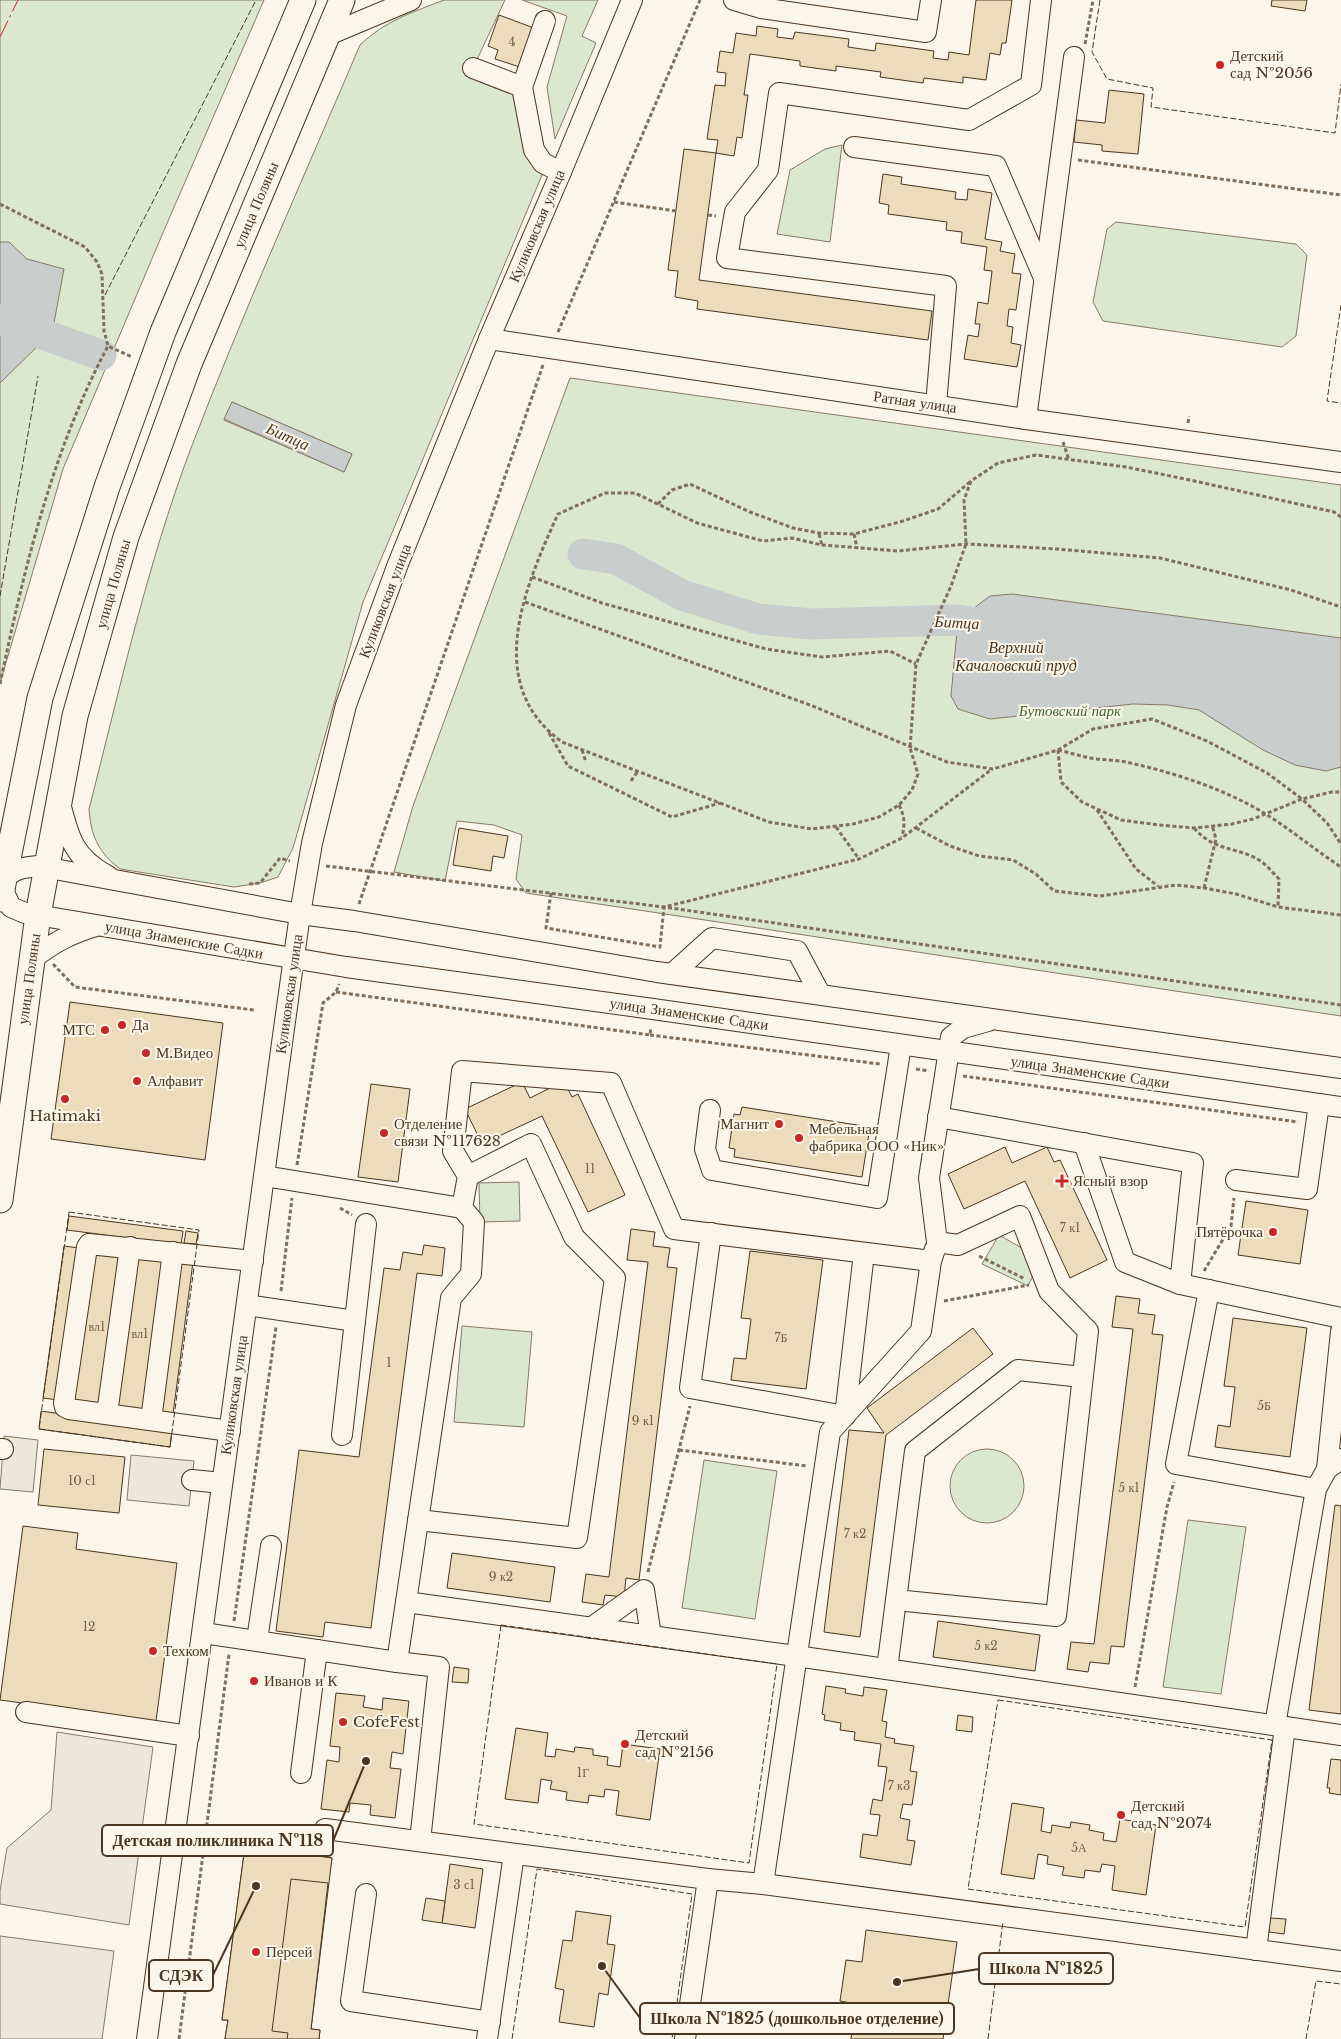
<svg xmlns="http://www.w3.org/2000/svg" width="1341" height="2039" font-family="'Libre Baskerville',serif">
	<rect width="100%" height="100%" fill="#fbf6e9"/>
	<!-- green -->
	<g fill="#dce7d0" stroke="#887966" fill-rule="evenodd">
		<polygon points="0,0 264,0 165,228 63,469 0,683"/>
		<path d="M444,0H505L473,68L515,91L535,166L542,175L363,602L293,848L278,877L260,883L234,887L120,869C98,852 91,836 89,809C120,688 147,565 191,448C243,312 303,179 360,45C385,21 413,12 444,0ZM232,402L352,454L344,472L224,420Z"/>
		<polygon points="522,0 598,0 582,36 596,43 555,139 547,87 567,16"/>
		<polygon points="842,145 830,242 777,234 790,170 825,149"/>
		<polygon points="1116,222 1296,244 1307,255 1296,336 1282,347 1103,321 1093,302 1107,229"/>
		<polygon points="570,378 1341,485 1341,1016 526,893 516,879 522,835 494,825 457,821 445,881 394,872 413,806"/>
		<polygon points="519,1182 520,1221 480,1222 479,1183"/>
		<polygon points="999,1235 1041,1259 1028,1286 982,1264"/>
		<polygon points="462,1326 532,1332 524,1427 454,1422"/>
		<circle cx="987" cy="1486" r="37"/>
		<polygon points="704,1460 777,1471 755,1619 682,1608"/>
		<polygon points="1188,1520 1246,1527 1221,1694 1163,1687"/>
	</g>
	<!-- parking -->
	<g fill="#ede7d9" stroke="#887966">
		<polygon points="4,1436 38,1440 33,1492 0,1489"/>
		<polygon points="131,1455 194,1461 189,1506 127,1500"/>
		<polygon points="57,1732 153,1747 129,1925 0,1904 0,1891 7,1848 51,1810"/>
		<polygon points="0,1936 114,1951 102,2039 0,2039"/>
	</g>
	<!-- water -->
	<g fill="#c9cecd" stroke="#887966">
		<polygon points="0,242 9,242 27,259 64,269 54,323 101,341 91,363 44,340 0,383"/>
		<polygon points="232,402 352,454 344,472 224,419"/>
		<polygon points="1012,594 1341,638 1341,767 1326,771 1295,765 1263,750 1199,710 1168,705 1133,704 990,719 958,709 951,696 958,620 990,596"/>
	</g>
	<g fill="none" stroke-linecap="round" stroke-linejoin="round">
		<!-- river -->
		<g stroke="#c9cecd" stroke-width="31">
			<polyline points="0,319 101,355"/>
			<polyline points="583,554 616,559 682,595 758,619 811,624 958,620 1000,626"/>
		</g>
	</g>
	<!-- building -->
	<g fill="#ecdcbc" stroke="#4a3520">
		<polygon points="976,0 1012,0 1006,43 1002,43 1000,55 990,53 986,80 963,77 963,83 924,78 923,83 880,77 881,72 836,66 836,71 800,66 800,61 750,54 744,95 748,95 742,138 737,137 734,156 716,153 718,140 707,139 715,85 725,86 726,73 717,72 720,51 733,53 736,33 756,36 757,26 778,29 777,37 793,39 795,32 849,39 848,47 875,51 876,43 934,51 933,58 948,60 949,52 969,55"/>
		<polygon points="1272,0 1307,0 1305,11 1271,6"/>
		<polygon points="499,15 534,28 526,69 495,59 498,50 488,46"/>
		<polygon points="1109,90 1144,94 1138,154 1102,151 1102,145 1074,142 1076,120 1105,123"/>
		<polygon points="684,149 716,153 699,280 932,311 928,340 697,309 698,301 675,297 678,271 668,270"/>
		<polygon points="883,174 902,177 901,184 956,192 955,199 967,200 968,189 992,193 985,239 1002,242 1000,251 1015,254 1012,273 1021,274 1016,310 1009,309 1007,326 1013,327 1011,343 1021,345 1017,367 964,359 968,335 978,337 980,324 975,324 978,302 988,304 992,271 984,270 987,247 961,243 962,232 946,230 947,222 888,214 889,205 879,203"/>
		<polygon points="459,828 508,836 504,858 493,856 491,871 453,865"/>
		<polygon points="70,1002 223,1023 205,1160 51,1139"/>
		<polygon points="564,1081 572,1097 578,1094 625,1195 588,1212 542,1116 482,1144 465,1109 522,1082 530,1098"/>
		<polygon points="371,1084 410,1089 398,1182 358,1177"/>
		<polygon points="742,1107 870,1127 862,1177 734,1157 735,1149 729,1148 734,1114 740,1115"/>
		<polygon points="1005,1147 1012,1163 1047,1147 1054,1162 1060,1160 1107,1260 1070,1278 1025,1181 964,1209 948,1174"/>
		<polygon points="1246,1201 1308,1210 1300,1264 1238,1255"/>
		<polygon points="69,1216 183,1231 181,1245 67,1230"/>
		<polygon points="631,1229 655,1232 653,1246 670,1248 667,1267 677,1268 639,1580 626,1578 624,1597 605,1595 603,1605 582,1602 586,1574 609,1577 648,1262 627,1260"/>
		<polygon points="186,1231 198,1233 196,1244 184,1243"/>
		<polygon points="424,1245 445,1248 442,1276 417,1273 371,1628 325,1622 323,1637 276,1631 299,1450 359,1457 384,1268 400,1270 403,1252 422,1255"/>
		<polygon points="64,1246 79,1248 58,1400 43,1398"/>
		<polygon points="92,1249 121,1253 102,1405 73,1402"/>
		<polygon points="750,1251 823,1260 806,1389 731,1380 734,1358 746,1359 751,1319 741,1318"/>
		<polygon points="135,1255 164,1259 145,1412 115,1408"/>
		<polygon points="178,1260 193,1262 173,1414 158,1413"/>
		<polygon points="1116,1296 1140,1299 1138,1313 1155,1315 1152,1334 1163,1335 1124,1647 1111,1646 1109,1664 1090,1662 1088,1672 1067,1669 1071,1642 1094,1644 1133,1329 1112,1327"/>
		<polygon points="1233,1318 1307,1328 1290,1457 1215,1447 1218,1425 1230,1427 1235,1387 1224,1386"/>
		<polygon points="973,1328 993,1354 886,1435 860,1637 824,1632 849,1430 884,1433 867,1408"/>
		<polygon points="41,1411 172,1430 170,1447 39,1429"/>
		<polygon points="44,1449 125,1457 119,1513 38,1505"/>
		<polygon points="1335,1505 1341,1506 1341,1714 1309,1710"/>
		<polygon points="23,1526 78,1533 76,1549 177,1563 156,1721 0,1700"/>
		<polygon points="452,1553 555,1567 550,1602 447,1588"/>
		<polygon points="938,1621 1040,1635 1035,1671 933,1657"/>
		<polygon points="454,1667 469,1669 468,1683 452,1682"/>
		<polygon points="826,1686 846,1689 845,1693 863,1696 864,1687 887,1690 882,1721 887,1722 885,1737 895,1739 894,1743 914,1746 910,1771 917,1772 912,1805 903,1804 900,1818 910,1820 907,1840 915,1841 911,1865 860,1857 863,1834 877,1836 880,1815 870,1814 873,1799 882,1801 887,1767 878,1766 881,1744 854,1740 855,1732 840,1730 841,1723 824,1720 825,1715 822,1714"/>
		<polygon points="336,1693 365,1696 363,1707 382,1710 383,1698 409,1701 403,1754 392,1752 390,1768 401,1769 395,1818 370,1815 371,1805 350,1803 349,1812 321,1809 327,1760 339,1762 340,1747 330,1746"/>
		<polygon points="958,1715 973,1717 972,1732 956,1730"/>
		<polygon points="516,1728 548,1733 545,1756 555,1757 556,1749 574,1752 575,1747 593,1749 593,1755 608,1757 607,1765 620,1767 623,1744 660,1749 650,1820 616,1815 619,1791 605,1789 604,1797 589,1795 588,1803 566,1800 567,1792 550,1789 552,1781 541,1779 538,1803 505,1799"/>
		<polygon points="1331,1759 1341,1760 1341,1795 1329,1793 1330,1788 1327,1788"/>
		<polygon points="1012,1803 1044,1808 1041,1831 1051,1833 1052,1825 1070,1828 1071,1822 1090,1825 1089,1830 1104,1833 1103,1840 1116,1842 1120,1819 1156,1825 1146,1895 1112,1890 1115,1866 1102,1864 1100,1872 1085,1870 1084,1878 1062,1875 1064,1867 1047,1864 1048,1856 1038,1854 1034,1879 1001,1874"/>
		<polygon points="245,1846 332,1858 328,1883 291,1879 272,2031 288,2033 287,2039 225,2039 228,2020 222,2020"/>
		<polygon points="245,1846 332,1858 311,2029 320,2030 319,2039 225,2039 228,2020 222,2020"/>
		<polygon points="450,1864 483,1869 475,1928 442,1923"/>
		<polygon points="291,1879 328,1883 311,2029 320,2030 319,2039 287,2039 288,2033 272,2031"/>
		<polygon points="426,1898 445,1901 442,1923 422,1920"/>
		<polygon points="576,1911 611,1916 607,1944 615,1945 608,1995 599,1993 594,2027 559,2022 564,1990 555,1988 563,1940 572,1941"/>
		<polygon points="1270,1918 1286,1919 1284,1934 1269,1932"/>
		<polygon points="866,1930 957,1942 943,2039 851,2039 856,2004 840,2001 846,1960 862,1962"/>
	</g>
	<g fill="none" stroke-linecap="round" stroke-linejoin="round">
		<defs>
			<g id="minor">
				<polyline points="734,0 761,8 926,32 931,0"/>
				<polyline points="545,21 522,87 534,150 543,163 561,172"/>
				<polyline points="328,35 411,0"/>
				<polyline points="473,68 522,87"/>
				<polyline points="854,147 996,166 1044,278"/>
				<polyline points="489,339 1026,419 1341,462"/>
				<polyline points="936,405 946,286 727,258 735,212 768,170 779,93 969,120 1031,85 1041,0"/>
				<polyline points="1026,419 1074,57"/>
				<path d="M60,803C69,839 74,858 108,876"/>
				<path d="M31,960C53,943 69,934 96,926"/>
				<polyline points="672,974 712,938 797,951 820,994"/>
				<path d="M1341,1068L657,972L354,921L300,914L38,866C23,868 13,868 3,881L5,895L11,907L25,913L346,967L653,1009L1341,1107"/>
				<polyline points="710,1110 705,1149 712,1170 877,1198 901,1045"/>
				<polyline points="938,1117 1193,1163 1180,1284 1341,1318"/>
				<polyline points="1084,1143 1125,1262 1180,1284"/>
				<polyline points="264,1176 462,1208"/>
				<polyline points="1236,1180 1307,1189 1319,1104"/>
				<polyline points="711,1233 690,1388 845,1416 864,1253"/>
				<polyline points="1209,1290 1176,1464 1316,1489"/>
				<polyline points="247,1305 355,1321"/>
				<polyline points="107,1414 130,1247"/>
				<polyline points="151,1420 173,1252"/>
				<polyline points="230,1431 69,1409 65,1407 64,1403 87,1247 89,1244 253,1261"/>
				<polyline points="342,1435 366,1224"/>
				<polyline points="0,1449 3,1449"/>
				<polyline points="1327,1469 1341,1331"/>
				<polyline points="192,1480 222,1483"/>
				<polyline points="418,1520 577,1538 615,1278 574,1237 531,1144 468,1176"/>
				<polyline points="896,1600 915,1451 1018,1370 1082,1377"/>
				<polyline points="406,1602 451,1298 471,1274 474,1222 462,1208 468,1176 453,1151 462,1071 611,1083 674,1229 931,1261"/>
				<polyline points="591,1628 644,1590 651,1636"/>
				<polyline points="203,1633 397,1662 406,1602 796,1656 1341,1735"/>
				<polyline points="257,1640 271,1546"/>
				<polyline points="397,1662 439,1667 420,1841"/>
				<polyline points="887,1669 896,1600 1056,1616 1088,1331 1049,1291 1020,1216 958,1245 937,1242 929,1178 951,1037 963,1028 988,1021"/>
				<polyline points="26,1712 189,1736"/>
				<polyline points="1275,1725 1316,1489 1327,1469 1341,1459"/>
				<polyline points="301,1773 317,1650"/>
				<polyline points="325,1829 708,1879 763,1884 1341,1961"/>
				<polyline points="763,1884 830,1432 921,1331 931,1261 935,1249"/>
				<polyline points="366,1894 351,2001 490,2022"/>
				<polyline points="1256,1950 1285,1727"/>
				<polyline points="147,2039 282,1043 300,914 312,843 346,705 398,564 489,339 561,172 632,0"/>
				<polyline points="487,2039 514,1854"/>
				<polyline points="685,2039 708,1879"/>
			</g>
			<g id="major">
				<polyline points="0,899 40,698 107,487 163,332 303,0"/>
				<polyline points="0,1200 38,915 75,716 126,537 189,364 342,0"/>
			</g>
		</defs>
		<!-- minor casing -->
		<use href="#minor" stroke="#4a3520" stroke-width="22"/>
		<!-- major casing -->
		<use href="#major" stroke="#4a3520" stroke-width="27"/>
		<!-- path -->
		<g stroke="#7f6f5c" stroke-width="3" stroke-dasharray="4 2.5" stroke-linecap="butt">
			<polyline points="1085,44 1093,0"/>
			<polyline points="1078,160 1341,195"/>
			<polyline points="614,202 676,211"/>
			<polyline points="0,204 85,247 97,262 102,274 104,331 108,346 132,357"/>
			<polyline points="708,215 716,216"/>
			<polyline points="558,332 700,0"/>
			<polyline points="1188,423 1189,416"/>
			<polyline points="1063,442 1069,460"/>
			<polyline points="658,504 672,490 690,484 750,512 793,528 819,533 854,534 903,521 938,509 971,481"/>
			<path d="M1341,517L1334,512L1190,480L1126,467L1036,455L998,463L971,481L964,500L966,544L951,586L916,664L910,748L918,774L912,790L899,805L879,817L853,824L812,829L769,822L562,742C482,684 525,587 558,514L605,493H635L697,523L763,541L792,538L822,545L898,551L966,544L1057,549L1160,558L1291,590L1341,607"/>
			<polyline points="819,534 822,545"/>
			<polyline points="854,534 857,548"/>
			<polyline points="532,577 602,603 766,649 822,657 890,651 916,664"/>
			<polyline points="525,602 810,705 947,762 993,769 1058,750 1061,782 1082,802 1121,820 1159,825 1194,828 1232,824 1253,819 1302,799 1327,823 1341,844"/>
			<path d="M0,684C24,569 52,451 108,346"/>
			<polyline points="549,733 568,766 672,817 720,803"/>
			<polyline points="582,750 586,762"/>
			<polyline points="1058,750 1093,729 1152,719 1207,741 1267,773 1302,799 1332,792 1341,792"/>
			<path d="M1058,750C1071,753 1083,757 1096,759C1106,760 1116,760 1126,762C1167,771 1209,784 1246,803C1280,820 1309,846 1341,867"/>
			<polyline points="631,781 638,771"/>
			<path d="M899,805C905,817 905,824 902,837"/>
			<polyline points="1097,810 1136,869 1158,886"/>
			<polyline points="836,827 859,859"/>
			<polyline points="916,828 950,846 979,856 1013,860 1036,874 1054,891 1100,896 1176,885 1204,888 1236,894 1278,907 1341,915"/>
			<path d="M1194,828C1215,852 1235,846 1259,860C1266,864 1273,873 1279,879L1278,907"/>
			<polyline points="326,866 664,907 1341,1005"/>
			<polyline points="249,884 260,883 280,858 290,861"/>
			<polyline points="1204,888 1216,839 1212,825"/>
			<polyline points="551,893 546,928 660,947 664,907 859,859 902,838 992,769"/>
			<polyline points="359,904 543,365"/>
			<polyline points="53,964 75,987 254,1010"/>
			<polyline points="336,992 650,1035 651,1027"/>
			<polyline points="650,1035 880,1064"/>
			<polyline points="916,1069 929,1071"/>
			<polyline points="963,1076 1298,1122"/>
			<polyline points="297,1165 323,1003 336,992 339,984"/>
			<polyline points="340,1208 352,1215"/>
			<polyline points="979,1256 1025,1279"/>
			<polyline points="1204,1271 1231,1226 1234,1198"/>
			<polyline points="281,1291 292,1198"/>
			<polyline points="944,1301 1029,1285"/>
			<polyline points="679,1450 807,1466"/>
			<polyline points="648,1572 690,1406"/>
			<polyline points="234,1621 276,1327"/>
			<polyline points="1135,1687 1167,1507 1174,1482"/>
			<polyline points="179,2039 229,1654"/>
		</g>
		<!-- minor -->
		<use href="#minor" stroke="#fbf6e9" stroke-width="20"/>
		<!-- major -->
		<use href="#major" stroke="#fbf6e9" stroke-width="25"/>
		<!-- fence -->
		<g stroke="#4a3520" stroke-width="1" stroke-dasharray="6 2.5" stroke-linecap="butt">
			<polyline points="1100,0 1092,52 1107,79 1153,88 1151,107 1335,133 1341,84"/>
			<polyline points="105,295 256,0"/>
			<polyline points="1341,305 1327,401 1341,403"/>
			<polyline points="0,596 38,376"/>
			<polygon points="69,1212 199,1230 170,1447 39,1429"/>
			<polygon points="501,1625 777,1664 749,1863 474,1824"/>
			<polygon points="998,1700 1272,1740 1245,1927 968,1889"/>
			<polyline points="512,2039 537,1869 692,1894 672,2039"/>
			<polyline points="988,2039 1003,1921"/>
			<polyline points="1306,2039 1316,1981 1341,1984"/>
		</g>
		<!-- power -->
		<polyline stroke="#c62828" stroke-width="1" stroke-dasharray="18 4 2.5 4" stroke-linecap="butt" points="0,37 18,0"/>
	</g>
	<!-- markers -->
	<g fill="#c62828" stroke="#fbf6e9" stroke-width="2">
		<circle cx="1220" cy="65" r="5"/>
		<circle cx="122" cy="1025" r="5"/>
		<circle cx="105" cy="1030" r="5"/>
		<circle cx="146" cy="1053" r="5"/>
		<circle cx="137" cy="1081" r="5"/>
		<circle cx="65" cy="1099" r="5"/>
		<circle cx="779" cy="1124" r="5"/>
		<circle cx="384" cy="1133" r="5"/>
		<circle cx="799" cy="1138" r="5"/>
		<path d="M1059.5 1173.5h5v5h5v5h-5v5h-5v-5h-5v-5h5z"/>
		<circle cx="1273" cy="1232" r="5"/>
		<circle cx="153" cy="1651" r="5"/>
		<circle cx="254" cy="1681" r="5"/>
		<circle cx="343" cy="1722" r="5"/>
		<circle cx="625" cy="1744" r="5"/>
		<circle cx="1121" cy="1815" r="5"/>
		<circle cx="256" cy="1952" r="5"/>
	</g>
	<g text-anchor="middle" stroke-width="4" stroke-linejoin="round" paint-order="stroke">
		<!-- number labels -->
		<g font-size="12" fill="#725f47">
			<text x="512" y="46">4</text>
			<text x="590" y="1173">11</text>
			<text x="1070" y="1232">7 к1</text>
			<text x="97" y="1331">вл1</text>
			<text x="140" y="1338">вл1</text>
			<text x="781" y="1342">7Б</text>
			<text x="389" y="1367">1</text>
			<text x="1264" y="1410">5Б</text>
			<text x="643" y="1425">9 к1</text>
			<text x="82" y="1485">10 с1</text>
			<text x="1129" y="1492">5 к1</text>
			<text x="855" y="1538">7 к2</text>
			<text x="501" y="1581">9 к2</text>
			<text x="89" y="1631">12</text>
			<text x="986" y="1650">5 к2</text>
			<text x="583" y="1777">1Г</text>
			<text x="899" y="1790">7 к3</text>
			<text x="1079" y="1852">5А</text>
			<text x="464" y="1889">3 с1</text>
		</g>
		<!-- poi labels -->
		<g font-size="15" fill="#4a3520" stroke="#fbf6e9" text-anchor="start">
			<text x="1230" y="61">Детский<tspan x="1230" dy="17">сад №2056</tspan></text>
			<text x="132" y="1030">Да</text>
			<text x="95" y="1035" text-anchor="end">МТС</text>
			<text x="156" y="1058">М.Видео</text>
			<text x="147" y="1086">Алфавит</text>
			<text x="65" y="1121" text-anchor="middle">Hatimaki</text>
			<text x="394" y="1129">Отделение<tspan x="394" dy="17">связи №117628</tspan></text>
			<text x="769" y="1129" text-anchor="end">Магнит</text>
			<text x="809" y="1134">Мебельная<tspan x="809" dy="17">фабрика ООО «Ник»</tspan></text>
			<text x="1073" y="1186">Ясный взор</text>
			<text x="1263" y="1237" text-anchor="end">Пятёрочка</text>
			<text x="163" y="1656">Техком</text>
			<text x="264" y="1686">Иванов и К</text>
			<text x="353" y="1727">CofeFest</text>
			<text x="635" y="1740">Детский<tspan x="635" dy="17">сад №2156</tspan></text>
			<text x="1131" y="1811">Детский<tspan x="1131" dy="17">сад №2074</tspan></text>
			<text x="266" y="1957">Персей</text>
		</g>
		<!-- street labels -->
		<g font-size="15" fill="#4a3520" stroke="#fbf6e9">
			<text transform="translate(256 205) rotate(-67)" y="5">улица Поляны</text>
			<text transform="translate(537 226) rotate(-67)" y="5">Куликовская улица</text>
			<text transform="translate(915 402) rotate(8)" y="5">Ратная улица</text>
			<text transform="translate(113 584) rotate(-74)" y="5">улица Поляны</text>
			<text transform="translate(385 601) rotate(-69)" y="5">Куликовская улица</text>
			<text transform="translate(184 940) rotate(10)" y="5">улица Знаменские Садки</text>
			<text transform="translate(29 979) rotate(-82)" y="5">улица Поляны</text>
			<text transform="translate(289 994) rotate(-82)" y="5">Куликовская улица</text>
			<text transform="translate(689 1014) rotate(8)" y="5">улица Знаменские Садки</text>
			<text transform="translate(1090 1072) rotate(8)" y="5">улица Знаменские Садки</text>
			<text transform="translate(234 1395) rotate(-82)" y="5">Куликовская улица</text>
		</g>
		<!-- park labels -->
		<g font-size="15" font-style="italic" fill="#436837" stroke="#fbf6e9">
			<text x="1070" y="716">Бутовский парк</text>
		</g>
		<!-- water labels -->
		<g font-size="16" font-style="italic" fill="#4a3520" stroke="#fbf6e9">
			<text transform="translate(288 436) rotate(24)" y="6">Битца</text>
			<text transform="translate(957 622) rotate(3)" y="6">Битца</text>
			<text x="1016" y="653">Верхний<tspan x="1016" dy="18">Качаловский пруд</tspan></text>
		</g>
	</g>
	<!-- callouts -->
	<path fill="none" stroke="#4a3520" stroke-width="2" d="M366 1761L333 1841M897 1982L979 1969M256 1886L213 1975M602 1966L640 2018"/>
	<g fill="#4a3520" stroke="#fbf6e9" stroke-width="2">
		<circle cx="366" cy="1761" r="5"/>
		<circle cx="897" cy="1982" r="5"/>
		<circle cx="256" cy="1886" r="5"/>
		<circle cx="602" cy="1966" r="5"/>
	</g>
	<g fill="#fbf6e9" stroke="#4a3520" stroke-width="2">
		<rect x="102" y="1825" width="231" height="31" rx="5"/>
		<rect x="979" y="1953" width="134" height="31" rx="5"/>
		<rect x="149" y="1960" width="64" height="31" rx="5"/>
		<rect x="640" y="2003" width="314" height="31" rx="5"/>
	</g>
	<g font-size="16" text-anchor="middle" font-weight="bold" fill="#4a3520">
		<text x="218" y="1846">Детская поликлиника №118</text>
		<text x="1046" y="1974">Школа №1825</text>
		<text x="181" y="1981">СДЭК</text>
		<text x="797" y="2024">Школа №1825 (дошкольное отделение)</text>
	</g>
</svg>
